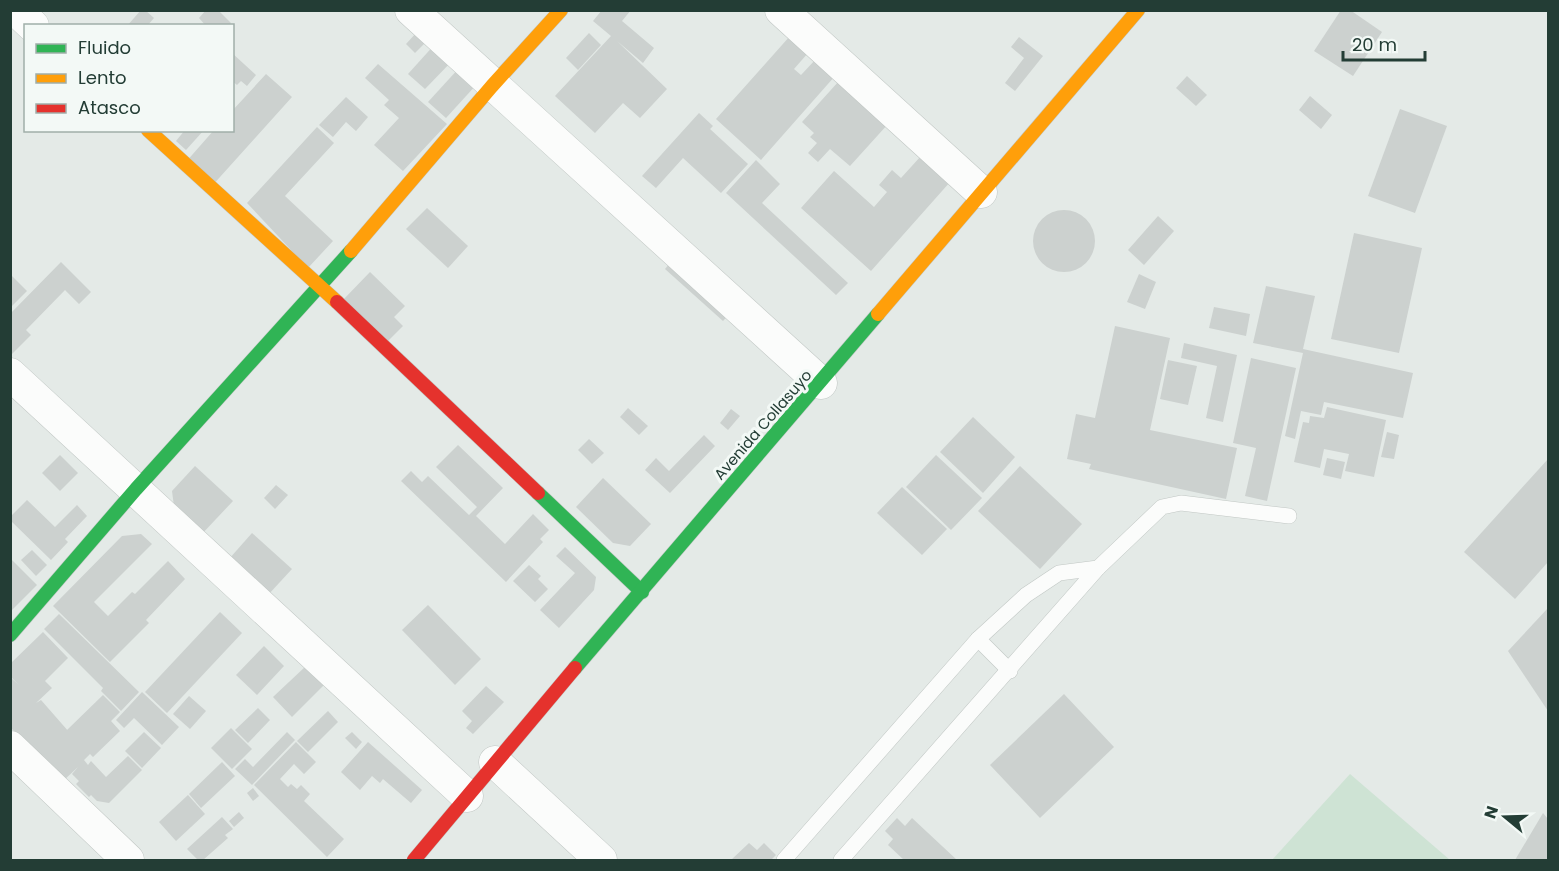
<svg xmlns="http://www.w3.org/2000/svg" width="1559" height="871" font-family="Poppins,sans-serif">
	<rect width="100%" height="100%" fill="#e4eae7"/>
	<!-- green -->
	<polygon fill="#cee3d4" points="1350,774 1450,860 1272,860"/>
	<!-- building -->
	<g fill="#ccd1cf">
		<polygon points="141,10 145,10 154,18 147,26 127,26"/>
		<polygon points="206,10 218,10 231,23 229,26 206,26 199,18"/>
		<polygon points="602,10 631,10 622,21 654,48 643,63 617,41 667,89 640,118 623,103 595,133 555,96 611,36 593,21"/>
		<polygon points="1341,10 1350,10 1382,32 1353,76 1314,51"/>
		<polygon points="417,32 427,41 415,53 406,44"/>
		<polygon points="589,33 601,45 578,70 566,58"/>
		<polygon points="790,36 808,53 794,69 801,75 816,59 835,76 761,160 716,119"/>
		<polygon points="1019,37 1043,56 1015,91 1005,83 1024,58 1011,47"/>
		<polygon points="436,43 453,60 425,89 408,74"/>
		<polygon points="232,53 256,75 247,86 241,81 237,85 232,81"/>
		<polygon points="378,64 447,124 403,171 374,145 399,118 384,105 389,100 365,78"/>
		<polygon points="460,67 477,84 446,118 428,102"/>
		<polygon points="266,74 292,97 211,187 185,163 214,130 232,130 232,111"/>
		<polygon points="1187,76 1207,95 1196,106 1176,88"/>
		<polygon points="839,81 888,124 850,166 830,149 818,162 808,153 817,143 810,137 814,133 802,122"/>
		<polygon points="1310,96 1332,115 1321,129 1299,110"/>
		<polygon points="346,97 368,117 356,131 346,122 333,137 319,125"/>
		<polygon points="1400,109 1447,126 1415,213 1368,196"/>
		<polygon points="699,113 713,126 710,129 748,164 721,193 683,158 656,188 642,176"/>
		<polygon points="317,127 334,143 285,196 333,241 308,268 247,203"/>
		<polygon points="185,130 204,130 186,150 176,141"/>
		<polygon points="921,156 950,182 871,271 801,208 834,171 874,207 887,192 879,185 892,170 901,178"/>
		<polygon points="756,160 780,184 762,203 848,283 836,295 726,193"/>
		<polygon points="427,208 468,246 448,268 406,229"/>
		<circle cx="1064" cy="241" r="31"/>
		<polygon points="1158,216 1174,231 1144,265 1128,250"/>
		<polygon points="1354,233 1422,248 1399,353 1331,339"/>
		<polygon points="675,257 734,309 723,321 665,269"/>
		<polygon points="61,262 91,292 79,304 65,290 26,330 31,335 10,356 10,314"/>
		<polygon points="370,272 405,306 394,317 403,326 386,343 343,300"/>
		<polygon points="10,274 27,291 10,308"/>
		<polygon points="1139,274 1156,282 1145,309 1127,302"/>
		<polygon points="1266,286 1315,296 1303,349 1413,373 1403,418 1324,402 1321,415 1301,411 1295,439 1285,436 1303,353 1253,343"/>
		<polygon points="1214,307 1250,314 1246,336 1209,328"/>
		<polygon points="1115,326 1170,338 1150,430 1237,448 1226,499 1089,469 1091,464 1067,459 1076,414 1095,418"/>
		<polygon points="1184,343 1237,355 1223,422 1206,418 1217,366 1181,358"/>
		<polygon points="1251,358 1296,368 1267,501 1245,496 1256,448 1233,443"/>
		<polygon points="1168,360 1197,366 1188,405 1160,399"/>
		<polygon points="1327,407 1386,420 1374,477 1345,471 1349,454 1324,449 1320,468 1294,462 1303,422 1309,423 1310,416 1324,418"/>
		<polygon points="628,408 648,426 639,435 620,417"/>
		<polygon points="731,409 740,416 728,430 720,423"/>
		<polygon points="973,417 1015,457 983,493 940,452"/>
		<polygon points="1387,432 1399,435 1394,459 1381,457"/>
		<polygon points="704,435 715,446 670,493 645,470 656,458 669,471"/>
		<polygon points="589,439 604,453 592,464 578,450"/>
		<polygon points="458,445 503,488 476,516 505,544 533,514 549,530 540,539 543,542 506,582 401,481 411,471 422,482 428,476 469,515 477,507 436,467"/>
		<polygon points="60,455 78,473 60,491 42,473"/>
		<polygon points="936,455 982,498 951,530 906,487"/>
		<polygon points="1327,458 1345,462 1341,479 1323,475"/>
		<polygon points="1548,459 1548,562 1515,599 1464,552"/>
		<polygon points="195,466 233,501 200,536 175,514 172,491"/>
		<polygon points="1020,466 1082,524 1040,569 978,511"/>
		<polygon points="603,478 651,524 630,546 613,543 576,507"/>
		<polygon points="276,485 288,495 275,509 264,498"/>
		<polygon points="902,487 947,529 922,555 877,513"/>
		<polygon points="27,500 55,527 77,505 87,516 65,539 68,542 51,560 10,520 10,517"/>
		<polygon points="252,533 292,569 268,595 229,559"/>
		<polygon points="141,534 152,544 94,602 108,616 132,592 135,594 168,561 185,579 146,620 149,623 110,662 53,606 122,536"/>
		<polygon points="565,547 596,577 594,590 559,628 540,610 575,573 556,556"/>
		<polygon points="32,550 47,565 36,576 21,560"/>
		<polygon points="10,558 37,585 10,612"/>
		<polygon points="529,565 541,576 538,579 548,589 535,602 513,581"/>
		<polygon points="428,605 481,659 455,685 402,630"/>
		<polygon points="1548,608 1548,711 1508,651"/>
		<polygon points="220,612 242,633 167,713 145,692"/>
		<polygon points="59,614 139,692 121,711 101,691 103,688 44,629"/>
		<polygon points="43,632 68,658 45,681 52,688 36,703 41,700 76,740 67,730 103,695 120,712 111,721 120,731 93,757 90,754 84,760 88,765 91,761 106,777 128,756 142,770 109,803 97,801 91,795 89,797 76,784 79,781 72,774 78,767 63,781 10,727 10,677 19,685 10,676 10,664"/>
		<polygon points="264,646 284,666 257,695 236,675"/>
		<polygon points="306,666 324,685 292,717 273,697"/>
		<polygon points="486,686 504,702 473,734 466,728 472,721 462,711"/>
		<polygon points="142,692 179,727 162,745 134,718 124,728 116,720"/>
		<polygon points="1064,694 1114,747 1040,818 990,765"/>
		<polygon points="189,696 206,711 190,729 173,714"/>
		<polygon points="258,708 270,720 248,743 235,730"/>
		<polygon points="328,711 338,722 308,752 297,741"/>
		<polygon points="231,728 252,749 232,769 211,748"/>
		<polygon points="144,732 161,748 142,768 125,751"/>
		<polygon points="287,732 295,740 252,785 235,769 245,759 253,767"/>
		<polygon points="352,732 362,742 356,749 345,738"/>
		<polygon points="296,742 316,762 304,774 294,764 280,779 288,787 291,784 297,789 301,785 310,794 304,801 344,839 327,857 254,785"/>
		<polygon points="368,742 422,790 411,803 383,779 380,783 372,776 360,790 341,772"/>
		<polygon points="222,762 235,776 201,808 189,794"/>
		<polygon points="253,788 259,796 253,801 247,793"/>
		<polygon points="188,795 205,814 176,841 159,822"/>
		<polygon points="239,812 244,818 234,827 229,821"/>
		<polygon points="1543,813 1548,819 1548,860 1515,860"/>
		<polygon points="222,817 233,829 225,835 228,838 203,860 198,860 187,849"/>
		<polygon points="897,818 905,826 912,818 957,860 904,860 888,845 893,839 885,831"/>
		<polygon points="749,843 757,850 764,843 776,855 771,860 731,860"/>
	</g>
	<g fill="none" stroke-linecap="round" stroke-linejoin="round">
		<defs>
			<g id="lane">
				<polyline points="978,639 1010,671"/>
				<polyline points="784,860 978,639 1026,595 1059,573 1098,568 1162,507 1181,503 1289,516"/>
				<polyline points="841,860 1098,568"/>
			</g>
			<g id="street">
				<polyline points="16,10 33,26"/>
				<polyline points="411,10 821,383"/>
				<polyline points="781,10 981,192"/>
				<polyline points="10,374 467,796"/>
				<polyline points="10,747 128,860"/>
				<polyline points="495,762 601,860"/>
			</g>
			<g id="fast">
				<polyline points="538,493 642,592"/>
				<polyline points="10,635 136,489 351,251"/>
				<polyline points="575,668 878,314"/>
			</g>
			<g id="slow">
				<polyline points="148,130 337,302"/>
				<polyline points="351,251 492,86 561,10"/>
				<polyline points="878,314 1138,10"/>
			</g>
			<g id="jam">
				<polyline points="337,302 538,493"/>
				<polyline points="414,860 575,668"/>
			</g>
		</defs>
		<!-- lane casing -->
		<use href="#lane" stroke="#c1c7c4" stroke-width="16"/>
		<!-- street casing -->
		<use href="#street" stroke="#c1c7c4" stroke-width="33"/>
		<!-- fast casing -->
		<use href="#fast" stroke="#c0c7c4" stroke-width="15"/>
		<!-- slow casing -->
		<use href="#slow" stroke="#c0c7c4" stroke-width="15"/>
		<!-- jam casing -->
		<use href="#jam" stroke="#c0c7c4" stroke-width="15"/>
		<!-- lane -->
		<use href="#lane" stroke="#fbfcfb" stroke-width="15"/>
		<!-- street -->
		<use href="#street" stroke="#fbfcfb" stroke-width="32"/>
		<!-- fast -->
		<use href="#fast" stroke="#30b455" stroke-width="14"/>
		<!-- slow -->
		<use href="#slow" stroke="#ff9f0a" stroke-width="14"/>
		<!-- jam -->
		<use href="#jam" stroke="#e5322d" stroke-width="14"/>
	</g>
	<g text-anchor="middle" stroke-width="6" stroke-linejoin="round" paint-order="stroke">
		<!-- street labels -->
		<g font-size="15" fill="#233d35" stroke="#f3f9f6">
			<text transform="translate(763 425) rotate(-49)" y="5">Avenida Collasuyo</text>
		</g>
	</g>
	<!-- border -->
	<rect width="1559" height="871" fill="none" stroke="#233d35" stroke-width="24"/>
	<!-- legend -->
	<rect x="24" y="24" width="210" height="108" fill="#f3f9f6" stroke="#a0aea9" stroke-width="1.5"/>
	<rect x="36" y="44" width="30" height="9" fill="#30b455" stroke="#a0aea9" stroke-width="1.5"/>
	<text x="78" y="54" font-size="18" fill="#233d35">Fluido</text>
	<rect x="36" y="74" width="30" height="9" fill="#ff9f0a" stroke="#a0aea9" stroke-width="1.5"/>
	<text x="78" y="84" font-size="18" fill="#233d35">Lento</text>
	<rect x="36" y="104" width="30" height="9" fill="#e5322d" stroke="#a0aea9" stroke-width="1.5"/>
	<text x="78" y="114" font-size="18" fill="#233d35">Atasco</text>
	<!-- north arrow -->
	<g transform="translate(1505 817) rotate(289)" stroke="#f3f9f6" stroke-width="4.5" paint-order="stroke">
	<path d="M0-4.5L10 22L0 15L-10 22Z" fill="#233d35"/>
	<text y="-9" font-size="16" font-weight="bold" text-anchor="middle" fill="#233d35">N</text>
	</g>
	<!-- scale -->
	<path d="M1343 51v9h82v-9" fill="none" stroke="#233d35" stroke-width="3"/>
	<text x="1352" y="51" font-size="18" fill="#233d35" stroke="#f3f9f6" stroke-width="4.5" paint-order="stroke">20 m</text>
</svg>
